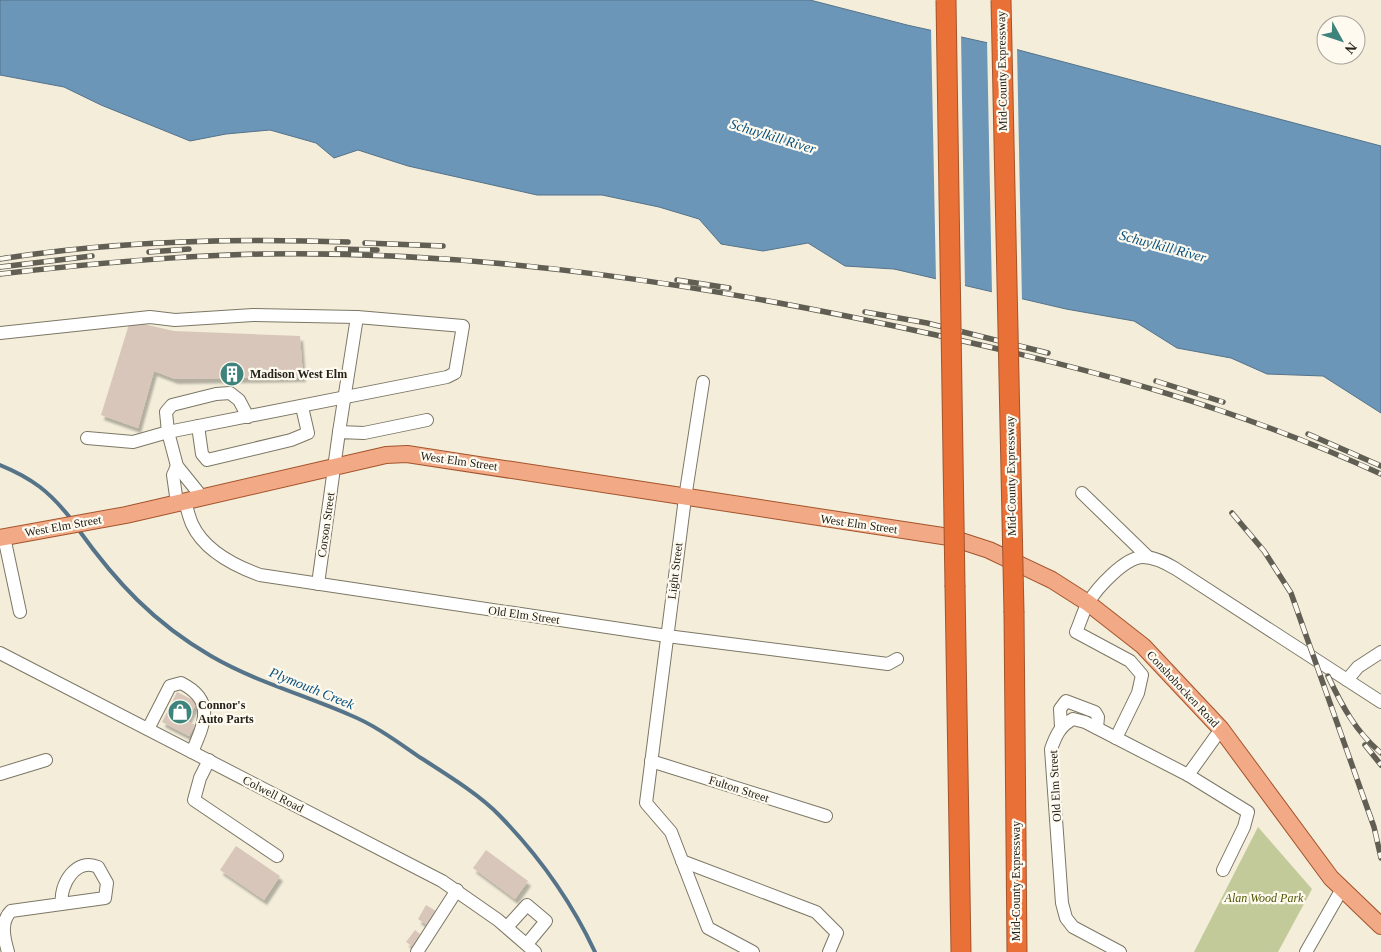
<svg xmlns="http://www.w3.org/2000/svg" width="1381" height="952" font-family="'Times New Roman',serif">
	<defs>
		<filter id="shadow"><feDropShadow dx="3" dy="5" stdDeviation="1" flood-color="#0004"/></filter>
	</defs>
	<rect width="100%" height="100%" fill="#f3edda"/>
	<!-- green -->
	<polygon fill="#c2ca9a" points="1258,827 1312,889 1278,952 1194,952"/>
	<!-- water -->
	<polygon fill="#6b96b8" stroke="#557389" points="0,0 810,0 907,25 1011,48 1381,146 1381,413 1323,376 1267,374 1231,358 1177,348 1134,321 1066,309 894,269 845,266 808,243 763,251 721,244 699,219 659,207 602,195 537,195 408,166 358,150 334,158 316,143 270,130 226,134 190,141 101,105 64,87 0,75"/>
	<!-- pier -->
	<g fill="#f3edda">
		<polygon points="931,28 961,34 965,288 936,281"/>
		<polygon points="987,40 1017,47 1022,302 992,294"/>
	</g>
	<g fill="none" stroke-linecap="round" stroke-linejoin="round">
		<!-- stream -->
		<g stroke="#557389" stroke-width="4">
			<path d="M0,465C32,478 50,492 71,519"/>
			<path d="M78,529C116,582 154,623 211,656C254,681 304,695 350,715C375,725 399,743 421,758C446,774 480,795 500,816C539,856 572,903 595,952"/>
		</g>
	</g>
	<!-- building -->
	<g fill="#d9c6ba" filter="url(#shadow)">
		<polygon points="130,321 174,331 300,336 303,377 175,379 154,371 138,428 101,415"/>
		<polygon points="177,692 197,702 187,721 195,725 189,736 162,722"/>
		<polygon points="236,846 280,876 264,900 220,870"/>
		<polygon points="486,850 528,881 515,899 473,868"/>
		<polygon points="426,905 436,911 427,925 418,919"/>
		<polygon points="415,930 420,934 412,946 406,942"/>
	</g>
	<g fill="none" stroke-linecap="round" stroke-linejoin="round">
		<defs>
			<g id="minor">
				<polyline points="0,333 150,317 175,320 253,315 357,317 463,326 455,373 447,377 168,432 133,442 87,438"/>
				<polyline points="703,382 685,498 646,803 671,832 708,928 753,952"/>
				<polyline points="198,426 202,454 207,460 291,440 308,433 302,407"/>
				<polyline points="339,432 357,317"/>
				<polyline points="1082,493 1148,557"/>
				<polyline points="202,497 177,466 168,432 166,412 172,405 216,394 230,393 239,400 248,417"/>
				<path d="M185,501C187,509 189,517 192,524C204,550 235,566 260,575L667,636L888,664L897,659"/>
				<polyline points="177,503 173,475 177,466"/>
				<polyline points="4,537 20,612"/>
				<polyline points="318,584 339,432 364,433 427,420"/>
				<polyline points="0,653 442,881 498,920 535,952"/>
				<polyline points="1347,680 1358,667 1381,652"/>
				<polyline points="1061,727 1060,709 1066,701 1095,712 1098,717 1097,728"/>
				<path d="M148,729L170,686L181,683C215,700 205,722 192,752"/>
				<polyline points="1221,729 1188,775 1248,812 1244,827 1223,870"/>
				<path d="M1116,738L1138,693L1142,675L1130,661L1076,632C1080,623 1083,612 1088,603C1097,588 1125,557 1143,557C1155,557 1166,563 1176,569L1381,702"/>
				<polyline points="209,760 200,778 194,800 277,856"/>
				<polyline points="651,761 826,816"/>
				<polyline points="0,774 46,760"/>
				<polyline points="682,861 816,912 837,933 829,952"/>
				<polyline points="507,927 527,905 546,921 527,944"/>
				<path d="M8,952C4,938 0,922 11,911L105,898L107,883L98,867C76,857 59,885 62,904"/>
				<polyline points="417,952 457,890"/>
				<path d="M1120,952L1073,927L1066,918L1062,903L1051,749C1056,735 1060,726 1073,719L1085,722L1188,775"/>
				<polyline points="1306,952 1342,889"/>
			</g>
			<polyline id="major" points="0,538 126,515 386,455 407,454 949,537 989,550 1052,580 1088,603 1143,646 1221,729 1331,878 1381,926"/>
			<g id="highway">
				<polyline points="955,587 961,952"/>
				<polyline points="1014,613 1017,952"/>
			</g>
		</defs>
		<!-- minor casing -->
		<use href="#minor" stroke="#7c7765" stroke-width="14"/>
		<!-- major casing -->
		<use href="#major" stroke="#a4542c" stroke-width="18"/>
		<!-- highway casing -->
		<use href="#highway" stroke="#a4542c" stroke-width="21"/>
		<!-- minor -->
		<use href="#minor" stroke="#fff" stroke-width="12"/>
		<!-- major -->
		<use href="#major" stroke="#f2a986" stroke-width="16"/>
		<!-- highway -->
		<use href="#highway" stroke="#e97036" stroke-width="19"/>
		<defs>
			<g id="rail">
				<polyline points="365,243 443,246"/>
				<polyline points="337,249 377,250"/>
				<polyline points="149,252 189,249"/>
				<path d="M0,259C114,241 232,238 348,242"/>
				<polyline points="0,267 92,256"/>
				<path d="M0,274C87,264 174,256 261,254C488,250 715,286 936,335C1091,369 1236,407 1381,474"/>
				<polyline points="677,280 729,288"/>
				<polyline points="865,312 927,323 1048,353"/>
				<polyline points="1156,381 1223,402"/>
				<polyline points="1308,434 1381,466"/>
				<polyline points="1232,513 1264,551 1291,593 1374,827 1381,858"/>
				<path d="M1328,676C1342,706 1356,732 1381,753"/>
				<polyline points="1365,745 1381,765"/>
			</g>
		</defs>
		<!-- rail casing -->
		<use href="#rail" stroke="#615e53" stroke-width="5.5"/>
		<!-- rail -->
		<use href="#rail" stroke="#fefaef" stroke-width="4" stroke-dasharray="11" stroke-linecap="butt"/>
		<defs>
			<g id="highway-bridge">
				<polyline points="946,0 955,587"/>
				<polyline points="1001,0 1014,613"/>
			</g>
		</defs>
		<!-- highway-bridge casing -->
		<use href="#highway-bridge" stroke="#a4542c" stroke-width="21" stroke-linecap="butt"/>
		<!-- highway-bridge -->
		<use href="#highway-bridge" stroke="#e97036" stroke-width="19"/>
	</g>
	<!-- icons -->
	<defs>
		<symbol id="building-disc" viewBox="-11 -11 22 22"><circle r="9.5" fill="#3e847d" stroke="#fefaef"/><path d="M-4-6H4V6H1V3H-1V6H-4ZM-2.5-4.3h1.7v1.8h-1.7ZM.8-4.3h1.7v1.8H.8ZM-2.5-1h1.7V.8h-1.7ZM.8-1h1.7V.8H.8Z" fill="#fff"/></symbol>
		<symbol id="shop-disc" viewBox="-11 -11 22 22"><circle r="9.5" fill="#3e847d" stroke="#fefaef"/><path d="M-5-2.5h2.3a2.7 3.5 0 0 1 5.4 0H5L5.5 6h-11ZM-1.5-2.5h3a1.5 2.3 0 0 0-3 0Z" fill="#fff"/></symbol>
	</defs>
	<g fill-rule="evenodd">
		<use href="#building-disc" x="218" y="360" width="28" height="28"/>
		<use href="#shop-disc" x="166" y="698" width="28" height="28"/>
	</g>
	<g text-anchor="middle" stroke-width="4.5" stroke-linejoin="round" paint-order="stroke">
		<!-- street labels -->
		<g font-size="12" fill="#23211a" stroke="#fefaef">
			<text transform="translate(1002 71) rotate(-91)" y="4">Mid-County Expressway</text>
			<text transform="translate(459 461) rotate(8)" y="4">West Elm Street</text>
			<text transform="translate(1011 476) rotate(-91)" y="4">Mid-County Expressway</text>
			<text transform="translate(859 524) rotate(8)" y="4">West Elm Street</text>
			<text transform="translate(326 525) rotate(-82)" y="4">Corson Street</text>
			<text transform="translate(63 526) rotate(-10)" y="4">West Elm Street</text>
			<text transform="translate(675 571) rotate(-83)" y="4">Light Street</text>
			<text transform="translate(524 615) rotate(8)" y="4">Old Elm Street</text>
			<text transform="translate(1183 689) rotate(47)" y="4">Conshohocken Road</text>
			<text transform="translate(1055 786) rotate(-93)" y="4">Old Elm Street</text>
			<text transform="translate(739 789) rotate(18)" y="4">Fulton Street</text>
			<text transform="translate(273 794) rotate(27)" y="4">Colwell Road</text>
			<text transform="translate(1016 881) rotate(-90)" y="4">Mid-County Expressway</text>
		</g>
		<!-- poi labels -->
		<g font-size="12" font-weight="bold" fill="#23211a" stroke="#fefaef" text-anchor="start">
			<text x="250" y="378">Madison West Elm</text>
			<text x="198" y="709">Connor's<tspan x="198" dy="14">Auto Parts</tspan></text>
		</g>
		<!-- park labels -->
		<g font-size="12" font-style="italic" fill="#4f5600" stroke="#fefaef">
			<text x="1264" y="902">Alan Wood Park</text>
		</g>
		<!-- water labels -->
		<g font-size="14" font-style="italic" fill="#06517e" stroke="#fefaef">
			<text transform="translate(773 136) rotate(17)" y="5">Schuylkill River</text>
			<text transform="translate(1163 246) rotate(15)" y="5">Schuylkill River</text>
			<text transform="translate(312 688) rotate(22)" y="5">Plymouth Creek</text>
		</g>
	</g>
	<!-- north arrow -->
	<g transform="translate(1341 40) rotate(130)"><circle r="24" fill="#fefaef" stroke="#a6a39a"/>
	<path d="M0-4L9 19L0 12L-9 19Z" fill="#3e847d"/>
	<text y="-8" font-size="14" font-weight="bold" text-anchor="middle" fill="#23211a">N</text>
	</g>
</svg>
